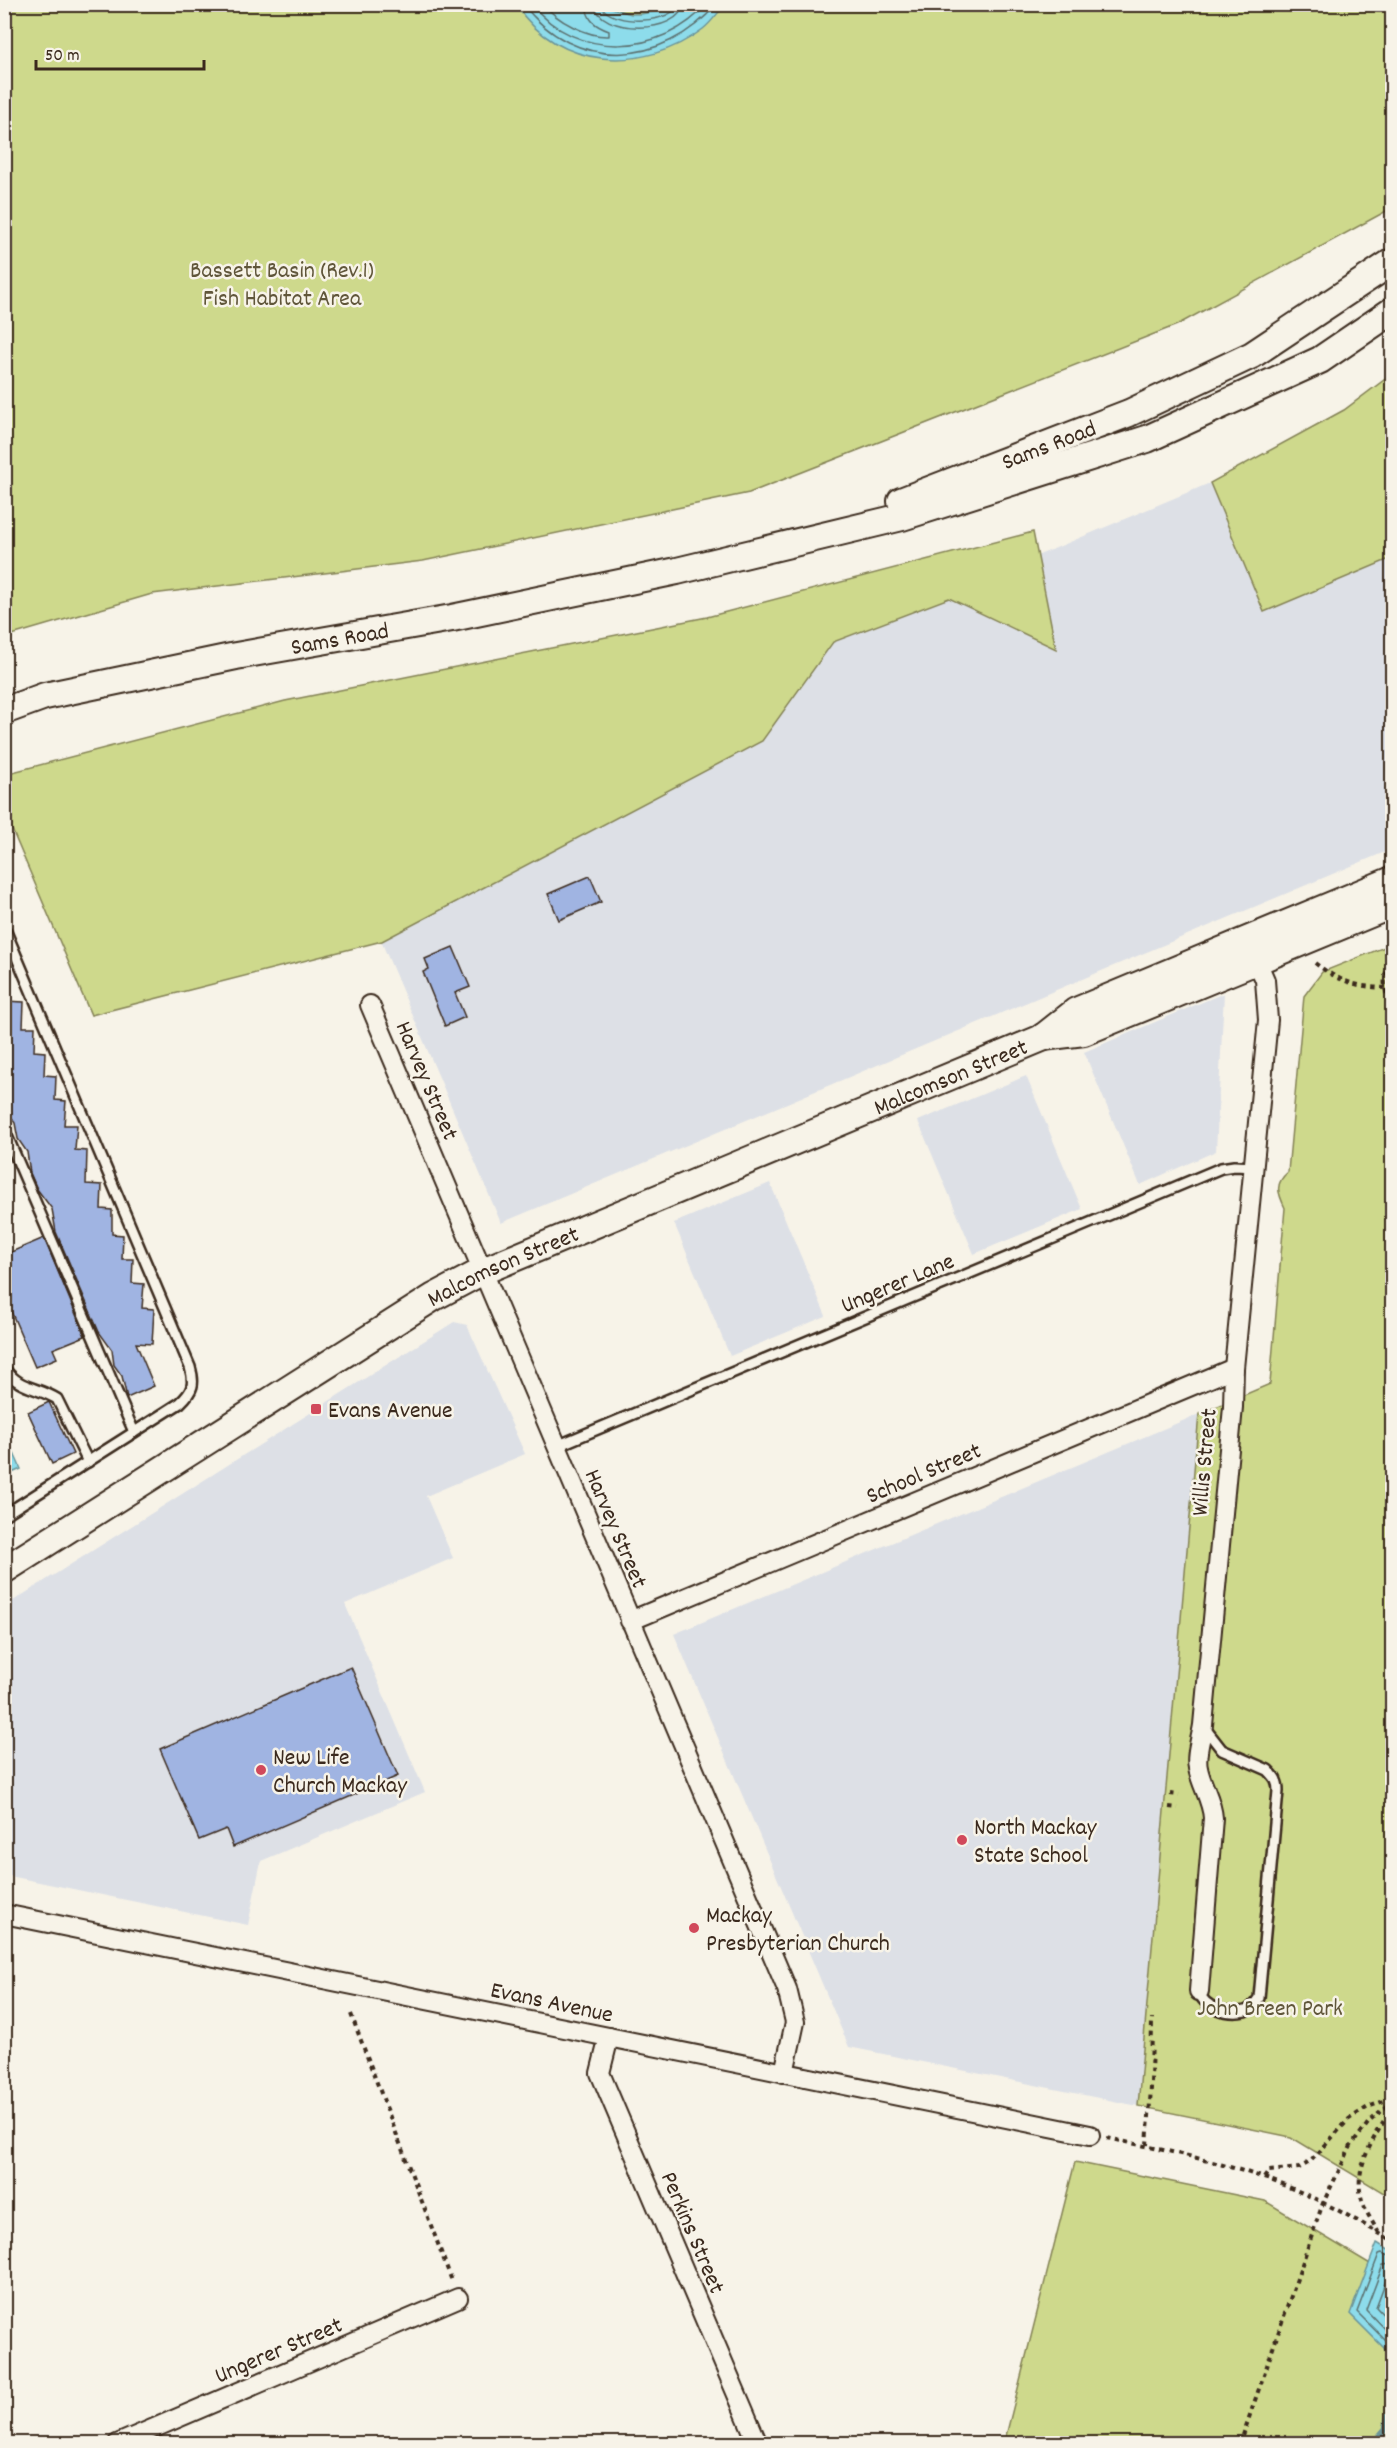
<svg xmlns="http://www.w3.org/2000/svg" width="1397" height="2448" font-family="Dekko,sans-serif">
	<rect width="100%" height="100%" fill="#f7f3e8"/>
	<filter id="ink" filterUnits="userSpaceOnUse"><feTurbulence type="fractalNoise" baseFrequency=".0167" numOctaves="2"/><feDisplacementMap in="SourceGraphic" scale="12" xChannelSelector="R" yChannelSelector="G"/><feConvolveMatrix kernelMatrix="1 2 1 2 8 2 1 2 1" color-interpolation-filters="sRGB"/></filter>
	<g filter="url(#ink)">
		<!-- built -->
		<g fill="#dde0e6">
			<polygon points="1210,483 1264,612 1392,558 1392,849 501,1223 342,849"/>
			<polygon points="1224,993 1216,1151 1140,1185 1084,1052"/>
			<polygon points="1026,1076 1082,1209 974,1254 918,1121"/>
			<polygon points="770,1183 826,1316 730,1356 674,1223"/>
			<polygon points="454,1322 467,1325 525,1454 426,1496 453,1558 345,1604 425,1792 261,1861 248,1925 5,1875 5,1606"/>
			<polygon points="1199,1414 1138,2106 849,2047 674,1634"/>
		</g>
		<!-- green -->
		<g fill="#ced98c" stroke="#848255" stroke-width="1.5">
			<polygon points="5,5 1392,5 1392,208 1177,325 749,493 423,561 152,594 5,637"/>
			<polygon points="1392,374 1392,558 1264,612 1210,483 1344,410"/>
			<polygon points="1033,532 1056,649 949,598 833,642 762,741 382,941 91,1015 10,825 5,797 5,774 285,701 707,617"/>
			<path d="M1392,944V2198L1291,2137L1138,2106L1199,1414L1270,1384L1285,1208C1278,1193 1274,1184 1288,1172L1304,996L1322,972Z"/>
			<polygon points="1075,2162 1265,2201 1392,2277 1392,2443 995,2444 1006,2436"/>
		</g>
		<!-- water -->
		<g fill="#8ddceb" stroke="#6c9599" stroke-width="1.5">
			<path d="M516,5H603L631,14H641L666,9L675,5H725C718,12 712,22 703,29C644,74 558,70 516,5Z"/>
			<polygon points="4,1431 21,1469 5,1476 4,1476"/>
			<polygon points="1377,2243 1392,2252 1392,2364 1384,2348 1350,2314"/>
		</g>
		<g fill="none" stroke-linecap="round" stroke-linejoin="round">
			<!-- shore -->
			<g stroke="#5c7170" stroke-width="1.5">
				<path d="M523,4C575,73 663,67 717,4"/>
				<path d="M532,4C575,61 663,56 707,4"/>
				<path d="M544,4C556,21 588,37 609,36V31C595,26 587,20 586,4"/>
				<path d="M595,4C597,35 681,35 683,4"/>
				<path d="M603,4L604,10C620,24 657,23 674,11L676,4"/>
				<polyline points="1392,2257 1382,2253 1379,2254 1357,2312 1389,2344 1392,2352"/>
				<polyline points="1392,2264 1383,2265 1366,2310 1392,2337"/>
				<polyline points="1392,2273 1388,2275 1376,2307 1392,2324"/>
			</g>
			<!-- stream -->
			<polyline stroke="#6c9599" stroke-width="7" points="1373,2444 1386,2429 1392,2397"/>
		</g>
		<!-- building -->
		<g fill="#a0b4e2" stroke="#3b2a1e" stroke-width="1.5">
			<polygon points="590,876 601,902 559,920 548,894"/>
			<polygon points="453,947 470,987 455,993 465,1017 445,1026 423,972 429,969 425,959"/>
			<polygon points="4,1001 24,1002 23,1027 35,1027 34,1051 45,1052 44,1075 56,1076 55,1100 66,1101 64,1125 77,1125 75,1150 87,1151 86,1184 102,1185 101,1209 112,1210 112,1234 123,1235 122,1259 133,1259 132,1283 144,1284 142,1308 154,1309 152,1344 136,1343 154,1386 127,1398 122,1376 114,1365 112,1350 99,1332 56,1232 52,1209 37,1189 30,1173 27,1152 18,1139 15,1123 6,1110"/>
			<polygon points="44,1238 85,1336 53,1349 57,1358 35,1367 4,1295 4,1255"/>
			<polygon points="49,1402 73,1454 52,1464 28,1412"/>
			<polygon points="351,1667 398,1776 233,1847 226,1829 199,1840 160,1749"/>
		</g>
		<g fill="none" stroke-linecap="round" stroke-linejoin="round">
			<defs>
				<g id="service">
					<path d="M4,927L190,1367C195,1384 193,1391 180,1403L4,1515"/>
					<polyline points="4,1129 134,1432"/>
					<path d="M4,1368C20,1390 36,1386 57,1399L88,1462"/>
					<polyline points="557,1446 1221,1168 1234,1166 1255,1167"/>
					<path d="M1199,1991C1203,2008 1228,2015 1245,2011C1252,2009 1255,2003 1259,1998L1278,1791C1278,1781 1275,1777 1268,1770L1222,1750L1204,1727"/>
				</g>
				<g id="minor">
					<polyline points="370,1005 787,1989 795,2022 784,2073"/>
					<polyline points="630,1621 1234,1368"/>
					<polyline points="4,1914 1090,2135"/>
					<path d="M1199,1991L1213,1818C1212,1800 1201,1785 1198,1768C1195,1755 1201,1739 1203,1725L1233,1407L1234,1368L1268,1020L1265,980L1253,952"/>
					<polyline points="609,2037 600,2073 758,2444"/>
					<polyline points="117,2444 458,2298"/>
				</g>
				<g id="secondary">
					<path id="s1" d="M901,501L1129,413L1252,355L1392,262"/>
					<path id="s2" d="M4,711L45,696L236,656L452,618L677,571L902,517L1147,439L1320,360L1392,311"/>
					<polyline points="1043,1037 1084,1032 1392,905"/>
					<path id="s3" d="M4,1570L434,1297L483,1271L1042,1038L1076,1011L1392,880"/>
				</g>
			</defs>
			<!-- service casing -->
			<use href="#service" stroke="#3b2a1e" stroke-width="14"/>
			<!-- minor casing -->
			<use href="#minor" stroke="#3b2a1e" stroke-width="22"/>
			<!-- secondary casing -->
			<use href="#secondary" stroke="#3b2a1e" stroke-width="30"/>
			<!-- path -->
			<g stroke="#3b2a1e" stroke-width="4" stroke-dasharray="4.5 4.5" stroke-linecap="butt">
				<path d="M1315,963C1338,981 1356,987 1385,988"/>
				<path d="M1392,965C1378,975 1387,996 1392,1010"/>
				<polyline points="1170,1794 1179,1795"/>
				<polyline points="1169,1807 1178,1808"/>
				<polyline points="351,2014 452,2281"/>
				<path d="M1107,2138C1160,2149 1213,2160 1264,2178C1309,2193 1352,2217 1392,2241"/>
				<polyline points="1147,2145 1151,2088 1152,2018"/>
				<polyline points="1264,2178 1269,2171 1299,2168 1310,2162 1349,2119 1368,2107 1392,2098"/>
				<path d="M1379,2233C1373,2223 1365,2211 1362,2200C1352,2168 1376,2134 1392,2109"/>
				<polyline points="1240,2444 1323,2203 1351,2146 1369,2122 1392,2102"/>
			</g>
			<!-- service -->
			<use href="#service" stroke="#f7f3e8" stroke-width="9"/>
			<!-- minor -->
			<use href="#minor" stroke="#f7f3e8" stroke-width="18"/>
			<!-- secondary -->
			<use href="#secondary" stroke="#f7f3e8" stroke-width="26"/>
		</g>
	</g>
	<!-- markers -->
	<g fill="#d1495b" stroke="#f7f3e8" stroke-width="2">
		<rect x="310" y="1403" width="12" height="12" rx="3"/>
		<circle cx="261" cy="1770" r="6"/>
		<circle cx="962" cy="1840" r="6"/>
		<circle cx="694" cy="1928" r="6"/>
	</g>
	<g text-anchor="middle" stroke-width="5" stroke-linejoin="round" paint-order="stroke">
		<!-- park labels -->
		<g font-size="24" fill="#60563a" stroke="#f7f3e8">
			<text x="282" y="277">Bassett Basin (Rev.1)<tspan x="282" dy="28">Fish Habitat Area</tspan></text>
			<text x="1270" y="2015">John Breen Park</text>
		</g>
		<!-- street labels -->
		<g font-size="24" fill="#3b2a1e" stroke="#f7f3e8">
			<text dy="8" stroke="none"><textPath href="#s1" startOffset="158">Sams Road</textPath></text>
			<text dy="8" stroke="none"><textPath href="#s2" startOffset="344">Sams Road</textPath></text>
			<text dy="8" stroke="none"><textPath href="#s3" startOffset="1071">Malcomson Street</textPath></text>
			<text transform="translate(428 1080) rotate(67)" y="8">Harvey Street</text>
			<text dy="8" stroke="none"><textPath href="#s3" startOffset="585">Malcomson Street</textPath></text>
			<text transform="translate(897 1282) rotate(-23)" y="8">Ungerer Lane</text>
			<text transform="translate(1203 1462) rotate(-85)" y="8">Willis Street</text>
			<text transform="translate(923 1472) rotate(-23)" y="8">School Street</text>
			<text transform="translate(617 1528) rotate(67)" y="8">Harvey Street</text>
			<text transform="translate(552 2001) rotate(12)" y="8">Evans Avenue</text>
			<text transform="translate(694 2232) rotate(67)" y="8">Perkins Street</text>
			<text transform="translate(278 2349) rotate(-23)" y="8">Ungerer Street</text>
		</g>
		<!-- poi labels -->
		<g font-size="24" fill="#3b2a1e" stroke="#f7f3e8" text-anchor="start">
			<text x="328" y="1417">Evans Avenue</text>
			<text x="273" y="1764">New Life<tspan x="273" dy="28">Church Mackay</tspan></text>
			<text x="974" y="1834">North Mackay<tspan x="974" dy="28">State School</tspan></text>
			<text x="706" y="1922">Mackay<tspan x="706" dy="28">Presbyterian Church</tspan></text>
		</g>
	</g>
	<!-- margin -->
	<rect width="1397" height="2448" fill="none" stroke="#f7f3e8" stroke-width="24"/>
	<rect x="12" y="12" width="1373" height="2424" fill="none" stroke="#3b2a1e" stroke-width="2" filter="url(#ink)"/>
	<!-- scale -->
	<path d="M36 60v9h168v-9" fill="none" stroke="#3b2a1e" stroke-width="3"/>
	<text x="45" y="60" font-size="18" fill="#3b2a1e" stroke="#f7f3e8" stroke-width="4.5" paint-order="stroke">50 m</text>
</svg>
